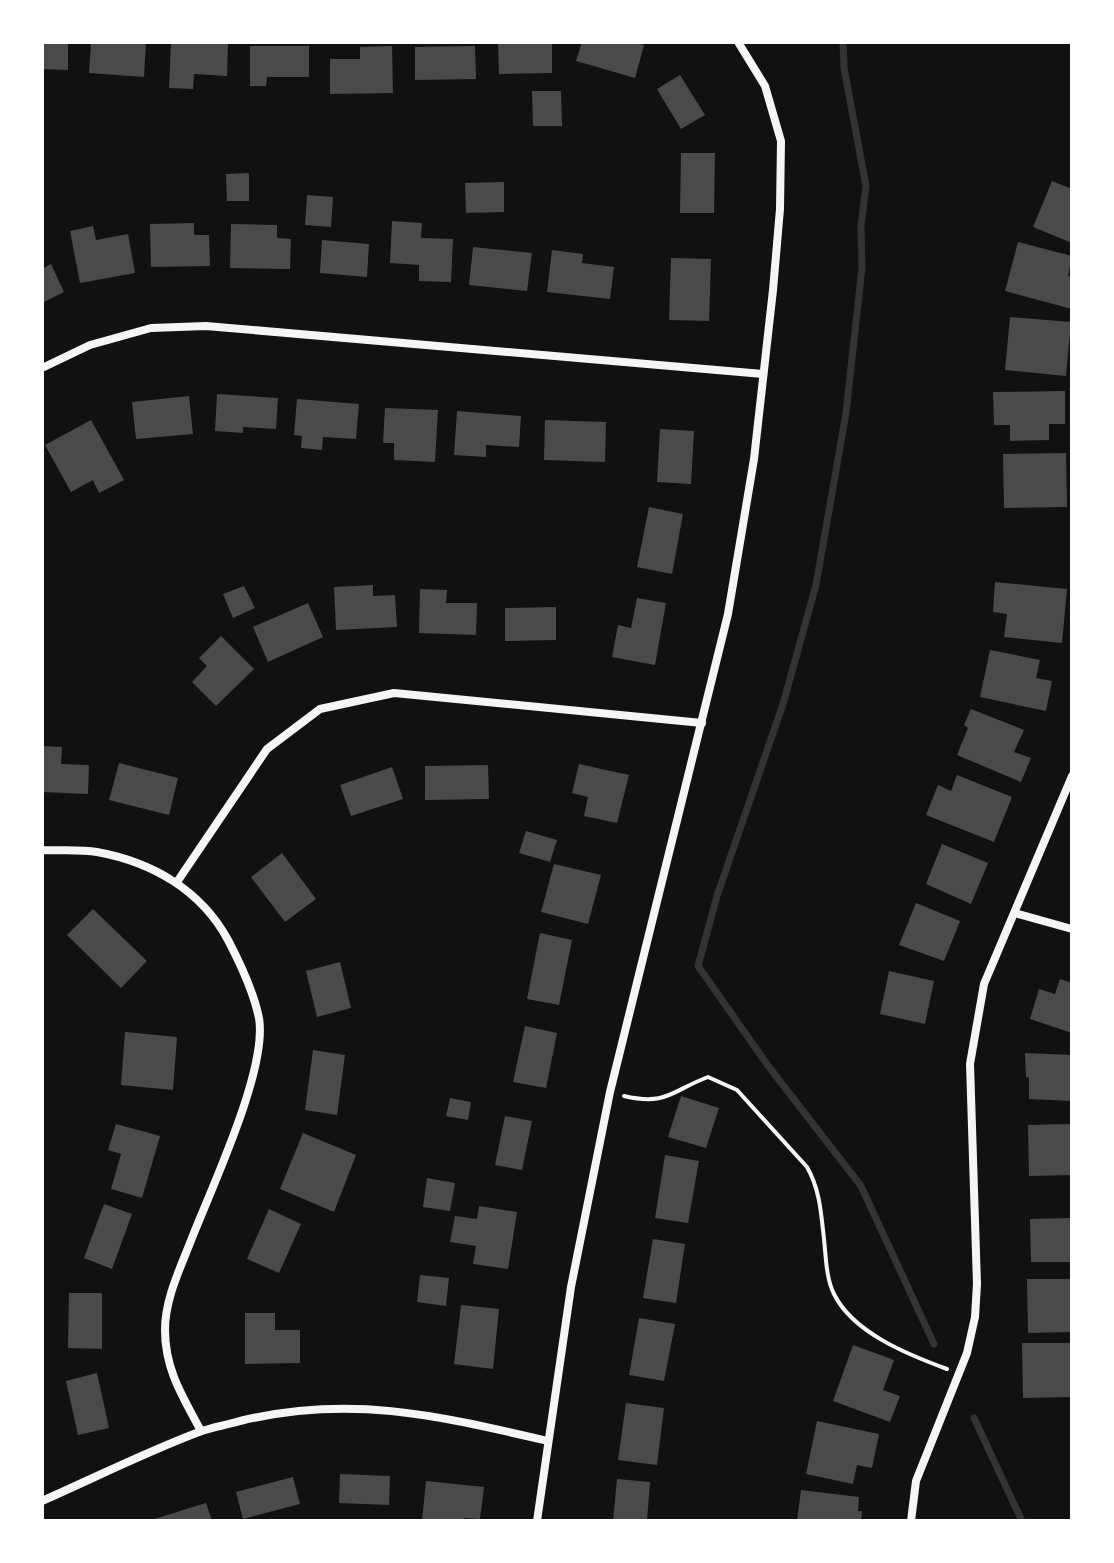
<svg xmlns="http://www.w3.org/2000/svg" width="1114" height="1563" font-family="'Archivo Narrow',sans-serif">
	<rect width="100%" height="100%" fill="#111"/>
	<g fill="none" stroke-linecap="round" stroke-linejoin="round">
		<!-- stream -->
		<g stroke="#333" stroke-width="7">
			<polyline points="843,42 844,68 866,186 861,226 862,268 846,413 816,585 783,704 717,896 698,966 769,1067 861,1186 934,1344"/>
			<polyline points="974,1418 1022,1521"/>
		</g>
	</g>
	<!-- building -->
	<g fill="#4a4a4a">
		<polygon points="42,42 68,42 68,70 42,69"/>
		<polygon points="91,42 146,42 144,77 89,73"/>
		<polygon points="171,42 228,43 227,76 194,74 193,89 169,88"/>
		<polygon points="498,42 552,42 552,73 499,74"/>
		<polygon points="582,42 632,42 644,45 635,78 576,61"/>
		<polygon points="250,46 309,46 309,77 267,77 266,86 250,86"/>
		<polygon points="392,46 393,93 330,94 330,59 360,59 360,47"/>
		<polygon points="475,46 476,79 415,80 415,47"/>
		<polygon points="680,75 705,115 681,129 657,89"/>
		<polygon points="532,91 561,91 562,126 533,126"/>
		<polygon points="681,153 715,153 714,213 680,213"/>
		<polygon points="249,173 249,201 227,201 226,174"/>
		<polygon points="1052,181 1072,189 1072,243 1033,227"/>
		<polygon points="504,182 504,212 466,213 465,183"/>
		<polygon points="307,195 333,197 331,227 305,225"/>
		<polygon points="392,221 422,223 421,238 453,239 451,282 419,281 419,265 390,263"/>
		<polygon points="194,223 194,235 209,235 210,266 151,267 150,224"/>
		<polygon points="231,224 277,225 277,238 291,239 290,269 230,268"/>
		<polygon points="93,226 96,240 128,234 135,273 80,283 70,231"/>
		<polygon points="322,240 369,244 367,277 320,273"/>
		<polygon points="1018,242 1072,256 1068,276 1072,277 1072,309 1005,291"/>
		<polygon points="473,247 532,253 527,291 469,285"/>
		<polygon points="552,250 583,254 582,263 614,267 610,299 547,292"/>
		<polygon points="671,258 711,259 709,321 669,320"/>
		<polygon points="51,264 64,292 42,303 42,269"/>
		<polygon points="1010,317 1071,322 1066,376 1005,370"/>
		<polygon points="1065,391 1065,424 1049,424 1049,440 1010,441 1010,425 994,425 993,392"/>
		<polygon points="217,394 278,398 276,429 243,427 243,433 215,431"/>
		<polygon points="189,396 193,434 136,439 132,402"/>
		<polygon points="297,399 359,404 356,439 323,437 322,450 301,448 302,436 294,435"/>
		<polygon points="385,408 438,410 435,462 394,460 394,443 383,443"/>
		<polygon points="457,411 521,416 519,447 486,445 486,457 454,455"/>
		<polygon points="91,420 124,480 99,493 93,480 71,492 45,445"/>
		<polygon points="545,420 606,422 605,462 544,460"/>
		<polygon points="660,429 694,431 691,484 657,482"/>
		<polygon points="1066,453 1067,507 1004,508 1003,454"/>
		<polygon points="649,507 683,514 672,574 637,567"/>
		<polygon points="995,582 1067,589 1062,643 1004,637 1007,614 993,612"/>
		<polygon points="373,585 373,596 395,595 397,627 336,630 334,587"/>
		<polygon points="244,586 255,608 233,618 223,594"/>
		<polygon points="420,589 447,590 446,603 477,603 476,635 419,633"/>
		<polygon points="637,598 666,603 655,665 612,657 618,625 631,628"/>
		<polygon points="308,603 323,637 268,662 253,627"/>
		<polygon points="556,607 556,640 505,641 505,608"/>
		<polygon points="221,636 254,669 216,706 192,682 207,666 199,658"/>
		<polygon points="990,650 1040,660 1036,678 1052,681 1046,711 980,697"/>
		<polygon points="971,709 1024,730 1014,752 1031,758 1021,782 957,755 968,728 964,725"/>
		<polygon points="42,746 62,747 61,764 89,765 88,794 42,792"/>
		<polygon points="119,763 178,778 169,815 109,800"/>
		<polygon points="579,764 629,775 617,823 584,816 588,797 572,793"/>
		<polygon points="488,765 489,799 425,800 425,766"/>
		<polygon points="392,767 403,799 351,816 340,785"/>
		<polygon points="957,775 1012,797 994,842 926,815 938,785 951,791"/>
		<polygon points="526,831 557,840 550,862 519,853"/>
		<polygon points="942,844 988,863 971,904 926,884"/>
		<polygon points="282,853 316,899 285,922 251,877"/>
		<polygon points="554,864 601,875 588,924 541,912"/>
		<polygon points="916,903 960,921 944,961 899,945"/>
		<polygon points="93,909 147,961 121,988 67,935"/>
		<polygon points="540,933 572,940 559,1005 527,999"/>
		<polygon points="340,962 351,1008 317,1017 306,971"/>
		<polygon points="889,971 934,981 925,1024 880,1014"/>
		<polygon points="1060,979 1072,983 1072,1033 1030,1019 1039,989 1055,994"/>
		<polygon points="525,1026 557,1033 546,1088 513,1082"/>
		<polygon points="125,1032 177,1037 173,1090 121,1085"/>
		<polygon points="313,1050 345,1055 337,1115 305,1110"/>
		<polygon points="1025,1053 1072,1055 1071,1101 1029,1099 1029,1078 1026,1077"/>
		<polygon points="681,1096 719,1108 706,1148 668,1137"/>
		<polygon points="450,1098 471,1102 468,1120 446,1116"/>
		<polygon points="505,1116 532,1121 522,1170 495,1165"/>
		<polygon points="116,1124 160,1136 142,1198 111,1189 121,1154 108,1150"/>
		<polygon points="1072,1124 1072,1175 1029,1176 1028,1125"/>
		<polygon points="303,1133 356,1155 334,1212 280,1189"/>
		<polygon points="665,1155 699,1161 688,1223 655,1218"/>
		<polygon points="427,1178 455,1183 450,1211 423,1207"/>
		<polygon points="104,1204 132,1214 112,1269 84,1258"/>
		<polygon points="479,1206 517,1212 508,1269 473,1264 476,1246 450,1242 455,1216 477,1219"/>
		<polygon points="269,1209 301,1224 279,1273 247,1259"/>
		<polygon points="1072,1218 1072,1262 1031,1262 1030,1219"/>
		<polygon points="653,1239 685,1244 676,1303 643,1298"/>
		<polygon points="420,1275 449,1278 446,1306 417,1302"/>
		<polygon points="1027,1279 1072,1279 1072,1332 1028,1333"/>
		<polygon points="69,1293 102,1293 102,1349 68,1348"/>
		<polygon points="461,1305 499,1309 493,1369 454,1364"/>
		<polygon points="245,1313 275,1313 275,1330 300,1330 300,1363 245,1364"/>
		<polygon points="639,1318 675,1324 664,1381 629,1375"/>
		<polygon points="1022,1343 1072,1343 1072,1397 1023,1398"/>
		<polygon points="853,1345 894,1360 883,1390 900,1396 890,1422 833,1401"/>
		<polygon points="97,1373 109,1428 78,1435 66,1381"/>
		<polygon points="626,1403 664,1408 657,1465 618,1460"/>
		<polygon points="817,1421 879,1434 872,1468 857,1465 853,1484 806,1474"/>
		<polygon points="340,1474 390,1476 389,1505 339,1503"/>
		<polygon points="293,1477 300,1504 243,1519 236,1492"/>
		<polygon points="617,1479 650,1482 647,1521 613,1521"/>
		<polygon points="426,1481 484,1487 480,1519 464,1518 464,1521 422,1521"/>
		<polygon points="801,1490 859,1497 858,1511 862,1511 861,1521 797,1521"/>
		<polygon points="206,1503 212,1521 151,1521 151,1520"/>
	</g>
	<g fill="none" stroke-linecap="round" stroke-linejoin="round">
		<!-- path -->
		<path stroke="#f5f5f5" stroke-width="4" d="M624,1096C667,1106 671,1091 708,1077L737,1090L807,1167C820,1190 821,1213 824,1239C826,1257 826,1278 834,1294C853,1333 909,1355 947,1369"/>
		<!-- minor -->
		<g stroke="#f5f5f5" stroke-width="8">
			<polyline points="42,368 90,345 151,328 206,326 763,374"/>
			<path d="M42,850C60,851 79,849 97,852C152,862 201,890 228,940C239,961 254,994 259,1018C268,1070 210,1191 190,1243C179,1271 165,1300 165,1330C165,1370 183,1397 201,1431"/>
			<polyline points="177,882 267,749 320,709 394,693 702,723"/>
			<polyline points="1015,913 1072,929"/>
			<path d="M42,1501C94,1478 146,1452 199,1432C212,1427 227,1425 240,1421C351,1394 440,1416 548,1441"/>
			<polyline points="537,1521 571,1287 610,1092 728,614 754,459 773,290 780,209 781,141 765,86 738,42"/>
			<polyline points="911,1521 916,1481 967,1353 975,1317 977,1284 970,1064 984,984 1072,776"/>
		</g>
	</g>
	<!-- border -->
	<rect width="1114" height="1563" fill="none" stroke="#ffffff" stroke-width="88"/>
</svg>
